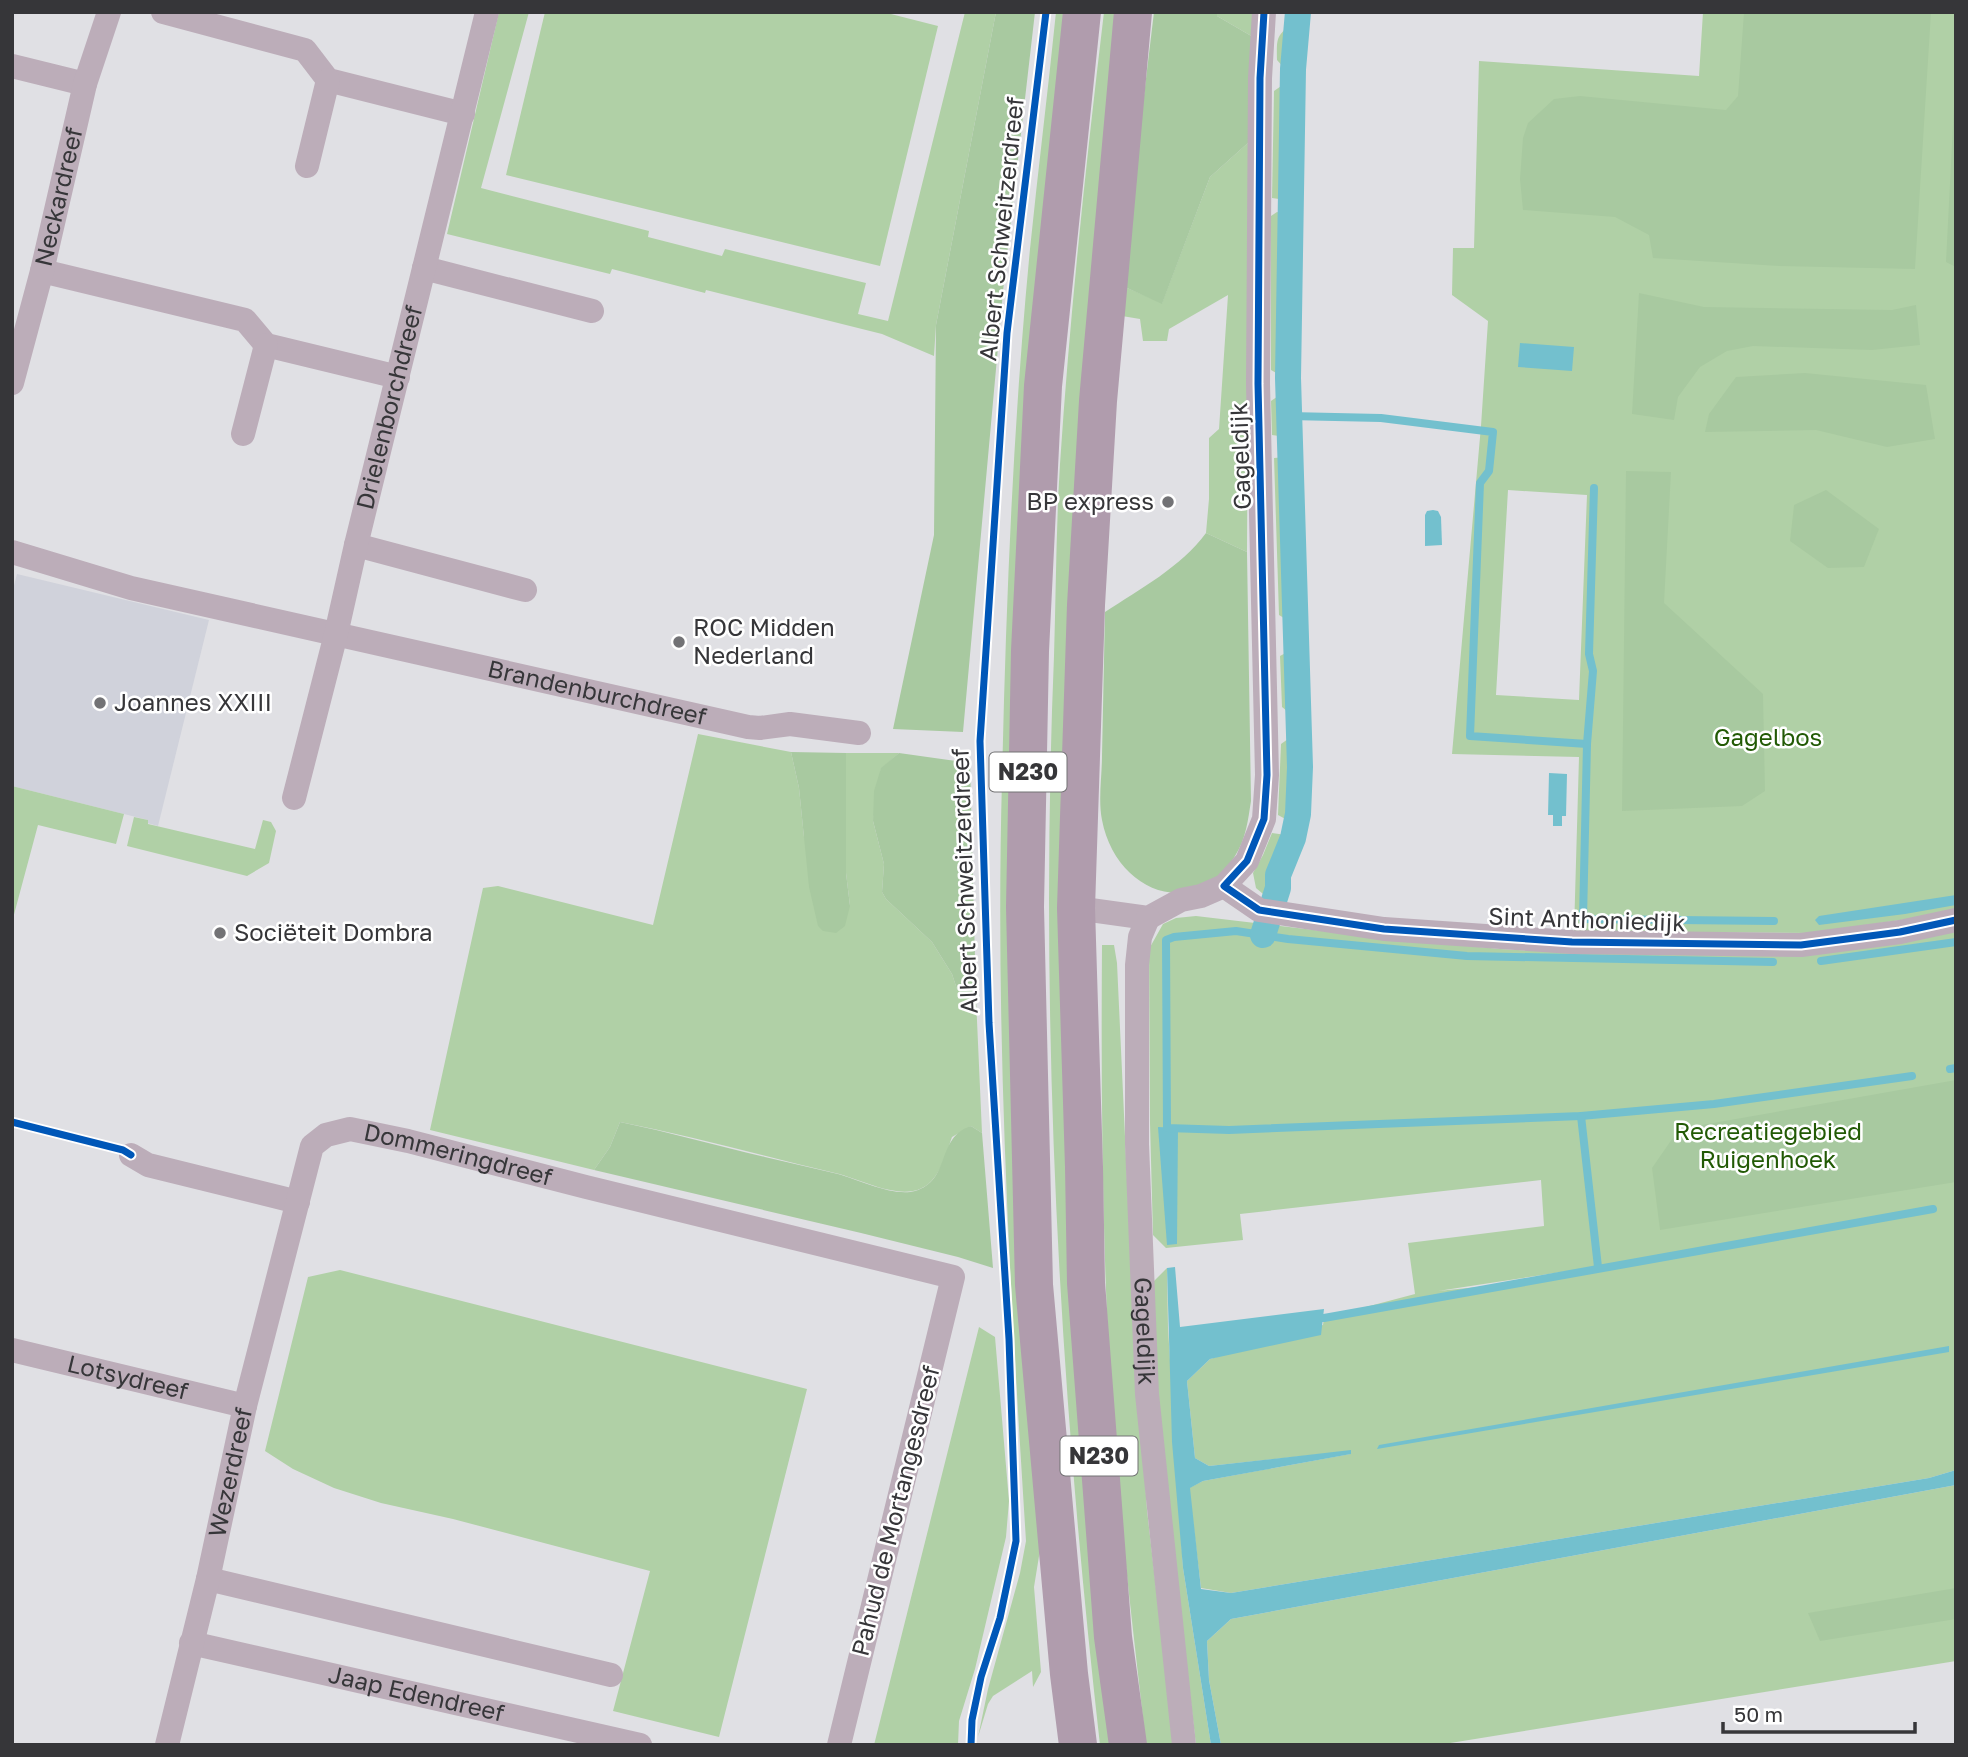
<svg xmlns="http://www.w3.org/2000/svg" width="1968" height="1757" font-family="'Golos Text',sans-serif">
	<rect width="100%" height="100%" fill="#e0e0e4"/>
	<!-- built -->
	<polygon fill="#d0d2db" points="17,574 209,620 158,826 147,823 148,820 12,786 12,593"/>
	<!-- green -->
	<g fill="#b0d0a6" fill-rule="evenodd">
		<polygon points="499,12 529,12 481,188 649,231 648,237 722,256 725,249 866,283 858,314 888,321 965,12 996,12 936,325 934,356 882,334 706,290 705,293 612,269 610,274 447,234"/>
		<polygon points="545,12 883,12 938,26 880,266 506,175"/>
		<path d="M1056,12H1071L1042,302L1040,1550L1034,1587L1041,1672L1033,1687L1032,1671L993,1696L988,1704L978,1737L988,1689L1020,1573L1026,1541C1010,1288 995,1034 1002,780C1006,603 1013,425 1030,249C1038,170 1048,91 1056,12Z"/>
		<path d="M1104,12H1125L1075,629L1120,1745H1100C1059,1384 1039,1019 1054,656C1056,592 1056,528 1060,464C1070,313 1086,163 1104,12Z"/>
		<polygon points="1217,12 1255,12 1253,37 1217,16"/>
		<path d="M1703,12H1956V912L1811,933L1574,932L1579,757L1452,754L1481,426L1488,321L1452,295L1453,248H1474L1479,61L1699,76ZM1508,490L1587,495L1579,700L1496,695Z"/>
		<path d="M1292,24L1290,68L1285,69L1277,60C1277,40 1275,36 1292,24Z"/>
		<polygon points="1287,82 1286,200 1272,198 1274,91"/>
		<polygon points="1249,142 1247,552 1206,533 1209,499 1209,438 1219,429 1228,295 1169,329 1167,341 1143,341 1140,319 1122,316 1125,287 1162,303 1210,177"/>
		<polygon points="1277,212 1285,214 1285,378 1271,370 1271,216"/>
		<polygon points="1284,392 1286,437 1272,435 1271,401"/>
		<polygon points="1286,457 1289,621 1279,615 1274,458"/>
		<polygon points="1291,650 1292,715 1282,707 1280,656"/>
		<path d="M698,734L791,752L799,788L804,837L850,906L846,873V753H899L881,769L873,821L884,864L882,892L886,899L932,942L952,974L957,989L963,994L976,998L982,1133L971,1126L952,1137C945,1157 938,1187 913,1191C888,1195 860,1179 835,1173C764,1156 692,1136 620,1122L610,1147L594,1170L430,1130L483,888L498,886L653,925Z"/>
		<polygon points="1295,734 1291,822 1278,815 1281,744"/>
		<polygon points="12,786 124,814 116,844 38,825 12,922"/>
		<polygon points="134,817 148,820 148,824 255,849 263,820 271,822 276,831 269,863 247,876 127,846"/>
		<polygon points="1272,833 1286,835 1269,889 1269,899 1256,888 1253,873 1263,855"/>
		<path d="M1196,916L1381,938L1501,949L1573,953L1956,930V1470L1929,1478L1231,1593L1201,1588L1189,1488L1203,1481L1350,1454L1351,1451L1209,1466L1195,1458L1187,1381L1210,1359L1323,1325L1324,1318L1415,1294L1408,1243L1544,1226L1541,1180L1240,1214L1243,1240L1166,1248L1153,1235L1150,1123L1149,949L1163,924L1176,918ZM1581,1269L1527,1282L1438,1291Z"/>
		<path d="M1102,945H1114L1117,963L1132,1288L1147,1510L1174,1745H1146C1132,1617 1115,1488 1109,1359C1102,1221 1101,1083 1102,945Z"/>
		<polygon points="1167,1268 1168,1328 1183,1568 1211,1745 1196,1745 1155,1397 1153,1282"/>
		<polygon points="340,1270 807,1389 719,1737 613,1711 650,1571 453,1519 381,1503 334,1488 293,1469 265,1451 308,1277"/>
		<polygon points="979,1327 995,1337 1009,1501 1006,1537 975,1669 959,1721 958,1745 874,1745"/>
		<polygon points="1956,1485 1956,1661 1438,1745 1221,1745 1209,1680 1207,1641 1231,1619"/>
	</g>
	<!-- forest -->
	<g fill="#a8c9a0">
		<polygon points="996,12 1035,12 1004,281 963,732 893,729 934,535 936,325"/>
		<polygon points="1154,12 1217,12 1217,16 1253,37 1249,142 1210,177 1162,304 1125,287 1136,162"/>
		<polygon points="1744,12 1931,12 1915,269 1779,266 1653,258 1649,235 1615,217 1523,210 1520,179 1523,138 1528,123 1554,99 1580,96 1726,110 1738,96"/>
		<polygon points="1956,66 1956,267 1946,262"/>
		<polygon points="1639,293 1704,307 1892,310 1916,305 1920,345 1872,350 1753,346 1727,351 1700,367 1678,397 1674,420 1632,414"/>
		<polygon points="1805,373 1926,385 1935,439 1887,447 1816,430 1705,432 1709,414 1736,377"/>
		<polygon points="1626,471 1671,472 1664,603 1763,694 1765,791 1742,806 1622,811"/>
		<polygon points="1826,490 1879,529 1864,567 1828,568 1790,541 1794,505"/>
		<path d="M1206,533L1247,552L1251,801C1248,820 1246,839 1235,856C1193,924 1115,890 1102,820C1098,800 1102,776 1102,756C1103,708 1104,660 1105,612C1140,589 1181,567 1206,533Z"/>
		<polygon points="791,752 846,753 846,873 850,906 845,926 836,933 823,931 818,926 809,887 799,788"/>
		<polygon points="899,753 970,763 976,998 963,994 957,989 952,974 932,942 886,899 882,892 884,864 873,821 874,791 881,768"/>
		<polygon points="1956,1080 1956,1182 1660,1230 1652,1168 1679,1129"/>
		<path d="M620,1122C669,1132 717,1146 765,1157C789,1163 814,1168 838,1174C859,1180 894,1197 915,1191C952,1180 935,1138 971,1126L982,1133L993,1268L958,1257L861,1233L594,1170L610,1147Z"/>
		<polygon points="1956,1588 1956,1619 1820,1641 1808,1613"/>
	</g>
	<!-- water -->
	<g fill="#73c0ce">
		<polygon points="1520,343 1574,347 1572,371 1518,367"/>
		<polygon points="1433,510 1438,511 1441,517 1442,545 1425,546 1425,515 1427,511"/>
		<polygon points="1549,773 1567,774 1566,816 1562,816 1562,826 1553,826 1553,815 1548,815"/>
		<polygon points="1956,895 1956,905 1905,914 1819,925 1815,920 1819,916"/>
		<polygon points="1158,1127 1178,1128 1177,1244 1167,1245"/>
		<polygon points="1175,1267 1180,1327 1324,1309 1321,1335 1210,1359 1187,1381 1195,1458 1209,1466 1351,1450 1351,1454 1203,1481 1190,1488 1201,1589 1231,1593 1929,1478 1956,1470 1956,1485 1231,1619 1207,1641 1209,1680 1221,1745 1211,1745 1183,1568 1172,1442 1167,1268"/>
		<polygon points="1949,1346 1949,1352 1377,1449 1379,1445"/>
	</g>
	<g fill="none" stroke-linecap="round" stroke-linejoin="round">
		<!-- stream -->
		<g stroke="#73c0ce" stroke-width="8">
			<polyline points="1289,416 1381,418 1493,432 1489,471 1480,483 1470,736 1587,744"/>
			<polyline points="1594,488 1589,654 1593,671 1587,744 1583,919 1774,921"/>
			<polyline points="1821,961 1956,942"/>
			<polyline points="1773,962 1467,956 1288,939 1236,931 1174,937 1166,940 1167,1128 1229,1130 1581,1116 1714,1104 1912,1076"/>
			<polyline points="1950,1069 1956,1068"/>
			<polyline points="1581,1116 1598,1267"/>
			<polyline points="1324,1318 1933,1209"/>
		</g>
		<!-- canal -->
		<polyline stroke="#73c0ce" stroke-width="26" points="1263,935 1278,888 1278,875 1293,838 1298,814 1300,767 1288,378 1293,69 1298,12"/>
		<!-- street -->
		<g stroke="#bcadb9" stroke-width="24">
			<polyline points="163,12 305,50 328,80 463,114"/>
			<polyline points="12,66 85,84"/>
			<polyline points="307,166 328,80"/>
			<polyline points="424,268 592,311"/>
			<polyline points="42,271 245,320 266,345 398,377"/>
			<path id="s1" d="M12,383L42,271L85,84L109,12"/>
			<polyline points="243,434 266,345"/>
			<polyline points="356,545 525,590"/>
			<path id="s2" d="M12,552L131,588L748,727L760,728L790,724L859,733"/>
			<path id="s3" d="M294,798L336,634L356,545L487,12"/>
			<polyline points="1224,886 1259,910 1384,929 1572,942 1801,945 1900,932 1956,920"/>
			<polyline points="1076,908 1148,918 1181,900 1201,896 1224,886 1247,861 1264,819 1267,775 1258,384 1260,78 1264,12"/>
			<path id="s4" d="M1148,918L1140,937L1137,965V1144L1147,1394L1184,1745"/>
			<polyline points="131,1155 148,1165 298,1202"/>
			<path id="s5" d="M12,1350L245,1406"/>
			<polyline points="208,1579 611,1675"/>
			<path id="s6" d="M191,1643L640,1745"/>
			<path id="s7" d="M167,1745L208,1579L245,1406L312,1146L326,1135L350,1129L408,1141L586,1187L953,1277L839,1745"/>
		</g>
		<!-- highway -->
		<g stroke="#b09cad" stroke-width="38">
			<polyline points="1078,1745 1069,1674 1034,1285 1025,907 1030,651 1043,386 1082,12"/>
			<polyline points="1128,1745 1113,1637 1086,1283 1084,1167 1076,908 1086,605 1098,401 1133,12"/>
		</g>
		<defs>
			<g id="cycleway">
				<polyline points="1264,12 1260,78 1258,384 1267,775 1264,819 1247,861 1224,886 1259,910 1384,929 1572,942 1801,945 1900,932 1956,920"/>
				<polyline points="12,1122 123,1150 131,1155"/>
				<polyline points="971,1745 972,1720 981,1677 1000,1618 1016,1541 1009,1339 989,1023 980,741 1007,333 1046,12"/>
			</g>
		</defs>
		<!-- cycleway casing -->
		<use href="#cycleway" stroke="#fff" stroke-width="11"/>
		<!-- cycleway -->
		<use href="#cycleway" stroke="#0057b8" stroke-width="7"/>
	</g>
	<!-- markers -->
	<g fill="#727275" stroke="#fff" stroke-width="2.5">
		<circle cx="1168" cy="502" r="7"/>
		<circle cx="679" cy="642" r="7"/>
		<circle cx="100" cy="703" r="7"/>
		<circle cx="220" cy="933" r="7"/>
	</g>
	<g text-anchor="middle" stroke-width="5" stroke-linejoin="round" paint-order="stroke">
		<!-- shield labels -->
		<g fill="#fff" stroke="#727274" stroke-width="2">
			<rect x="989.5" y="752.5" width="77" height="39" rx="5"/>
			<rect x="1060.5" y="1436.5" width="77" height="39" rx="5"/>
		</g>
		<g font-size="23" font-weight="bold" fill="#363639">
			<text x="1028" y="780">N230</text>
			<text x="1099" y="1464">N230</text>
		</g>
		<!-- street labels -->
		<g font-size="24" fill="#363639" stroke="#fff">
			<text dy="8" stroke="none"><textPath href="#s1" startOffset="192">Neckardreef</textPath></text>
			<text transform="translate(1002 229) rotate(-84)" y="8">Albert Schweitzerdreef</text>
			<text dy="8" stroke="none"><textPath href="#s3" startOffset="402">Drielenborchdreef</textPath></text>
			<text transform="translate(1241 456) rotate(-92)" y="8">Gageldijk</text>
			<text dy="8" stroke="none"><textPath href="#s2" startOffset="602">Brandenburchdreef</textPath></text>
			<text transform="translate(965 881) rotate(-92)" y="8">Albert Schweitzerdreef</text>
			<text transform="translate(1587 920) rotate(2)" y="8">Sint Anthoniedijk</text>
			<text dy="8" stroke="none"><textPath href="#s7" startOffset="770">Dommeringdreef</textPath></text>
			<text dy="8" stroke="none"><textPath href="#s4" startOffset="415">Gageldijk</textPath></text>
			<text dy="8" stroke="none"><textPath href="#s5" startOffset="119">Lotsydreef</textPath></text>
			<text dy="8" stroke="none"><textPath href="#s7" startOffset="280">Wezerdreef</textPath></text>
			<text transform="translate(896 1511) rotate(-76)" y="8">Pahud de Mortangesdreef</text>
			<text dy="8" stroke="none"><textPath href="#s6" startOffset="231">Jaap Edendreef</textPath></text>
		</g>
		<!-- poi labels -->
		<g font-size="24" fill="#363639" stroke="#fff" text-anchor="start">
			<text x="1154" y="510" text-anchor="end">BP express</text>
			<text x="693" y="636">ROC Midden<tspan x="693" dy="28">Nederland</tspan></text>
			<text x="114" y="711">Joannes XXIII</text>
			<text x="234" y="941">Sociëteit Dombra</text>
		</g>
		<!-- park labels -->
		<g font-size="24" fill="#225a05" stroke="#fff">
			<text x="1768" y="746">Gagelbos</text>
			<text x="1768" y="1140">Recreatiegebied<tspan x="1768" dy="28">Ruigenhoek</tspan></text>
		</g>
	</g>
	<!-- border -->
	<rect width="1968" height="1757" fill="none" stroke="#363639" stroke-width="28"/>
	<!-- scale -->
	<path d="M1723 1722v10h192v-10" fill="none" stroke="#363639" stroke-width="3.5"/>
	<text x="1734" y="1722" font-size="21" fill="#363639" stroke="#ffffff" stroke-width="5" paint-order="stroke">50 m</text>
</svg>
